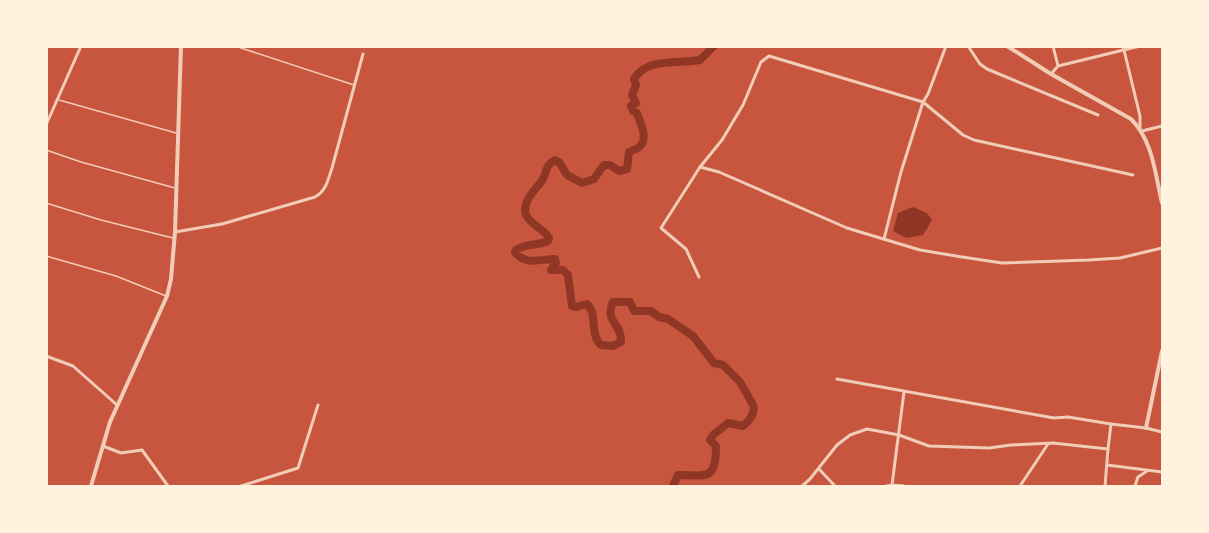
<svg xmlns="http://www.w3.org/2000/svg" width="1209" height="533" font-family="Raleway,sans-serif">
	<rect width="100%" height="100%" fill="#c8553d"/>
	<!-- water -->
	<polygon fill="#8f3625" points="913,207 927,213 932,220 923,235 906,238 893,231 898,213"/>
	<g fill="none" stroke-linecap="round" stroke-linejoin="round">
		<!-- river -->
		<path stroke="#8f3625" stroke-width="8" d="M673,486L678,475C706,475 716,482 716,446L710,440L713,435L728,423L743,426C749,421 756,414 753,405L740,382L723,365L714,363L693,336L668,319L659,317L651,311H634L630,302H613C604,322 622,323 621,342L613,346L601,345C589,334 598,314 587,304L576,307L572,306L568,275L563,270H551L556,263L555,259C541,259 525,266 515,252L516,250C526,243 537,246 548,241L549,238C544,229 530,224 526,215C521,201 537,189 543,179C547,170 546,165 555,160L559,162L567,175L582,183L594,179L604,165H610L619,171L627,169L629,152C632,150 635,150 638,148C650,139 640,123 637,113L633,111L631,106L636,103L632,95L636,85L634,79C647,57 678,64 700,60L714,46"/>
		<!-- service -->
		<g stroke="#f1ccb7" stroke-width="1.5">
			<polyline points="235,46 354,85"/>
			<polyline points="59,100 176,133"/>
			<polyline points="46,150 81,162 175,188"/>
			<polyline points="46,203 101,220 173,238"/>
			<polyline points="46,256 116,276 166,296"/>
		</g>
		<!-- minor -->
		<g stroke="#f1ccb7" stroke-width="3">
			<polyline points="968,46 980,64 987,69 1098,115"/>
			<polyline points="1053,46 1058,66"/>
			<polyline points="1123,46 1140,116 1140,129"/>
			<polyline points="1051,74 1058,66 1140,46"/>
			<polyline points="46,125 81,46"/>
			<polyline points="1142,131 1162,126"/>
			<polyline points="700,167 719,172 847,228 920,250 962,257 1002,263 1089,260 1120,258 1162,248"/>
			<path d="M175,232L222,224L315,197C326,191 328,180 332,168L363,54"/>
			<polyline points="884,239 901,172 923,102 928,94 946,46"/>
			<polyline points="699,277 686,249 661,228 700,167 722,140 743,105 761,62 769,56 923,102 963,135 974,140 1133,175"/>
			<polyline points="46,356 73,366 117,405"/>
			<polyline points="837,379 1054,418 1068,417 1111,424 1146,428 1162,432"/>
			<polyline points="103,446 121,453 142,450 168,486"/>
			<polyline points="1107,465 1162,472"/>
			<polyline points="819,469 835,486"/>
			<polyline points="892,485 904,486"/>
			<polyline points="241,486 298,468 318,405"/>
			<polyline points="802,486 810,479 837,445 850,435 867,429 899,435 929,446 989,448 1011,445 1053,443 1108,449 1111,424"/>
			<polyline points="886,486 892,485 904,392"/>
			<polyline points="1020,486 1048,444"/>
			<polyline points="1105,486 1108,449"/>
			<polyline points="1135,486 1138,477 1147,471"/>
		</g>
		<!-- tertiary -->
		<g stroke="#f1ccb7" stroke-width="4">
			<path d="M1007,46L1051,74L1131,119C1153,141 1155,173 1162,203"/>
			<polyline points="1146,428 1162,351"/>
			<polyline points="91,486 110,422 167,296 171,279 175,232 181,46"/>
		</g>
	</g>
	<!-- border -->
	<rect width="1209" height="533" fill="none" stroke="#fff3e0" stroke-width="96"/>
</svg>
